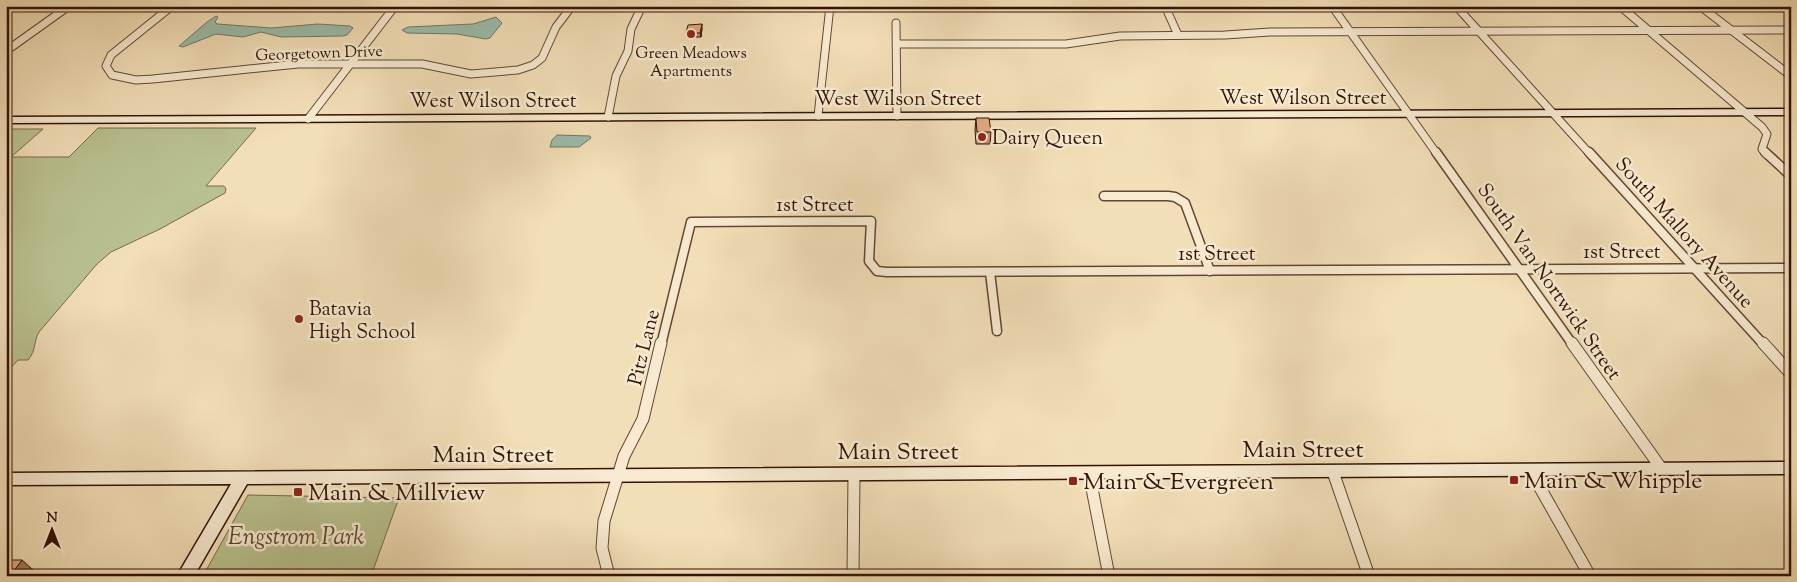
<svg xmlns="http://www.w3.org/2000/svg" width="1797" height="582" font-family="'Sorts Mill Goudy',serif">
	<rect width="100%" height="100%" fill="#f2deb7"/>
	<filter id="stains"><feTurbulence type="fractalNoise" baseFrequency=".004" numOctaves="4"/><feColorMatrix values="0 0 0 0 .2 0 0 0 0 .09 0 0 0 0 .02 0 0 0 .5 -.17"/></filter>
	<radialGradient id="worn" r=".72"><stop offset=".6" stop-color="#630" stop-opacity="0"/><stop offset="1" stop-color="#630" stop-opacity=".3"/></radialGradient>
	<!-- green -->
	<g fill="#b9c18f" stroke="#766a4b">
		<path d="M98,128H256L206,186H224L226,189L225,193L160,229L111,252L97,264L39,332C33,342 37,349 28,360H18L6,373V129H43L11,157H69Z"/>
		<polygon points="248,495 399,498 371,576 203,576"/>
	</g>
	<!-- water -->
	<g fill="#9cbcaa" stroke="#727869">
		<polygon points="216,16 218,17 215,22 217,24 271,28 318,24 350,26 353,28 347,35 343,36 281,37 261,32 243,37 216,34 183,47 179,46 207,22"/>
		<polygon points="496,17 502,23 490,38 486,39 457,34 407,33 402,30 408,27 473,24"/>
		<polygon points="557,135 590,136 591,138 579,147 550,147 552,140"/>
	</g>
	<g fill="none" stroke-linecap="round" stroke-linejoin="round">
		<defs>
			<g id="street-far2">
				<polyline points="172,6 111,55 106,66 112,75 136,80 153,79 298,64 422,64 471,74 518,70 533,65 542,58 556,27 572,6"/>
				<polyline points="1165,6 1178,35"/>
				<polyline points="1332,6 1437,154"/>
				<polyline points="1456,6 1590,154"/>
				<polyline points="1620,6 1762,127 1767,134 1762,149 1766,154"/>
				<polyline points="1700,6 1791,76"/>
				<polyline points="896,23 897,116"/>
				<polyline points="897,44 1066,44 1120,36 1225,35 1270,32 1791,30"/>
				<polyline points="6,51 69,6"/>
				<polyline points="818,116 830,6"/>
				<polyline points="608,117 616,76 628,51 631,29 642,6"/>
				<polyline points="308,119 395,6"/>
			</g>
			<g id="street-far1">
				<polyline points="1436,152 1573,345"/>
				<polyline points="1589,152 1764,345"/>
				<polyline points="1765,152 1791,176"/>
				<polyline points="1104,196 1168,196 1175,197 1185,203 1210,271"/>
				<polyline points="990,272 997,331"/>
				<polyline points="661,345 691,222 871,221 869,261 877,271 887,272 1791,268"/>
			</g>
			<g id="street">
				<polyline points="1572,343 1661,468"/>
				<polyline points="1763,343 1791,374"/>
				<polyline points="1530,470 1590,576"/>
				<polyline points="1333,472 1369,576"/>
				<polyline points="1089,473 1109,576"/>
				<polyline points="609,576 602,548 604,521 624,456 643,419 661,343"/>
				<polyline points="853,576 854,474"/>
			</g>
			<g id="secondary">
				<polygon points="1791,109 1791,115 6,123 6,117"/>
				<polygon points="1791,462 1791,474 247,484 194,576 177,576 231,484 6,485 6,473"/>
			</g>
		</defs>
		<!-- street-far2 casing -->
		<use href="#street-far2" stroke="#634633" stroke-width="9"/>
		<!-- street-far1 casing -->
		<use href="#street-far1" stroke="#634633" stroke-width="11"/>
		<!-- street casing -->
		<use href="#street" stroke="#634633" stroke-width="13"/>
		<!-- secondary casing -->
		<use href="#secondary" stroke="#331307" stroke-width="3"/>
		<!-- street-far2 -->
		<use href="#street-far2" stroke="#f7ead0" stroke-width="7"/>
		<!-- street-far1 -->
		<use href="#street-far1" stroke="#f7ead0" stroke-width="8"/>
		<!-- street -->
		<use href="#street" stroke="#f7ead0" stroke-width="11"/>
		<!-- secondary -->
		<use href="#secondary" fill="#f7ead0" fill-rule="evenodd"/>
	</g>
	<!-- wall -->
	<g fill="#c29171" stroke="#331307">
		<polygon points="702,28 701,37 687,37 686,33"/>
		<polygon points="976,118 991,132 990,144 976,144 975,130"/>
	</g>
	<!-- shaded-wall -->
	<g fill="#9e765c" stroke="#331307">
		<polygon points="702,24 702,28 701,37 700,33"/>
		<polygon points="22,560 40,576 10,576"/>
	</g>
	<!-- building -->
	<g fill="#e2a983" stroke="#331307">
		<polygon points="702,24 700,33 686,33 688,25"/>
		<polygon points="976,118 989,118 991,132 977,132"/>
		<polygon points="6,560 22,560 10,576 6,576"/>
	</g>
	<!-- markers -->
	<g fill="#8f2418" stroke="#f7ead0" stroke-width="2">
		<circle cx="691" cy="34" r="5"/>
		<circle cx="982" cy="137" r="5"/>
		<circle cx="299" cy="319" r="5"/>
		<rect x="1509" y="475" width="10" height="10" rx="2.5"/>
		<rect x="1068" y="476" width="10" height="10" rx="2.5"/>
		<rect x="293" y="487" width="10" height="10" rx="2.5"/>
	</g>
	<g text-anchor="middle" stroke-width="5" stroke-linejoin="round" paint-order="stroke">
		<!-- far-street labels -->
		<g font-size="16" fill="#331307" stroke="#f7ead0">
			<text transform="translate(319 52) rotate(-2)" y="6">Georgetown Drive</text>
		</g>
		<!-- far-poi labels -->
		<g font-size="16" fill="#331307" stroke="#f7ead0">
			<text x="691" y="58">Green Meadows<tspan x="691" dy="18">Apartments</tspan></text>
		</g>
		<!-- street labels -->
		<g font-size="20" fill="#331307" stroke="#f7ead0">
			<text x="1303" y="104">West Wilson Street</text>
			<text x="898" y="105">West Wilson Street</text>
			<text x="493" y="107">West Wilson Street</text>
			<text x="815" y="211">1st Street</text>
			<text transform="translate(1685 232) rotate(48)" y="7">South Mallory Avenue</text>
			<text x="1622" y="258">1st Street</text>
			<text x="1217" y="260">1st Street</text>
			<text transform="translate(1550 281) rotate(55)" y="7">South Van Nortwick Street</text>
			<text transform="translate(643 347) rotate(-76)" y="7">Pitz Lane</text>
		</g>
		<!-- poi labels -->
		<g font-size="20" fill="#331307" stroke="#f7ead0" text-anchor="start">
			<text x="992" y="144">Dairy Queen</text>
			<text x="309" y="315">Batavia<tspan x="309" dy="23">High School</tspan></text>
		</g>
		<!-- near-street labels -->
		<g font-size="24" fill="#331307" stroke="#f7ead0">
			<text x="1303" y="457">Main Street</text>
			<text x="898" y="459">Main Street</text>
			<text x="493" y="462">Main Street</text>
		</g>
		<!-- near-poi labels -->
		<g font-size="24" fill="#331307" stroke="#f7ead0" text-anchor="start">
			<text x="1524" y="488">Main &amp; Whipple</text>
			<text x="1083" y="489">Main &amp; Evergreen</text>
			<text x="308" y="500">Main &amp; Millview</text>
		</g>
		<!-- near-park labels -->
		<g font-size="24" font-style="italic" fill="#5b4730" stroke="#f7ead0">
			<text x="296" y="544">Engstrom Park</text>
		</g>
	</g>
	<!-- margin -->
	<rect width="1797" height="582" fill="none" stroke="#f2deb7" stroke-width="25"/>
	<rect x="8" y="8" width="1782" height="567" fill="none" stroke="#331307" stroke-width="2.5"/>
	<rect x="12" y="12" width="1772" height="557" fill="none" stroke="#331307"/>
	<!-- north arrow -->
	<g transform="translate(52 530)" stroke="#f7ead0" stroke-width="4" paint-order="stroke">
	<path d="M0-4L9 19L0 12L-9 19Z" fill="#331307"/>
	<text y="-8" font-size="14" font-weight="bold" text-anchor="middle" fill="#331307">N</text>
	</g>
	<rect width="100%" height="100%" filter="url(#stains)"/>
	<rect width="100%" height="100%" fill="url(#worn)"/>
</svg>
